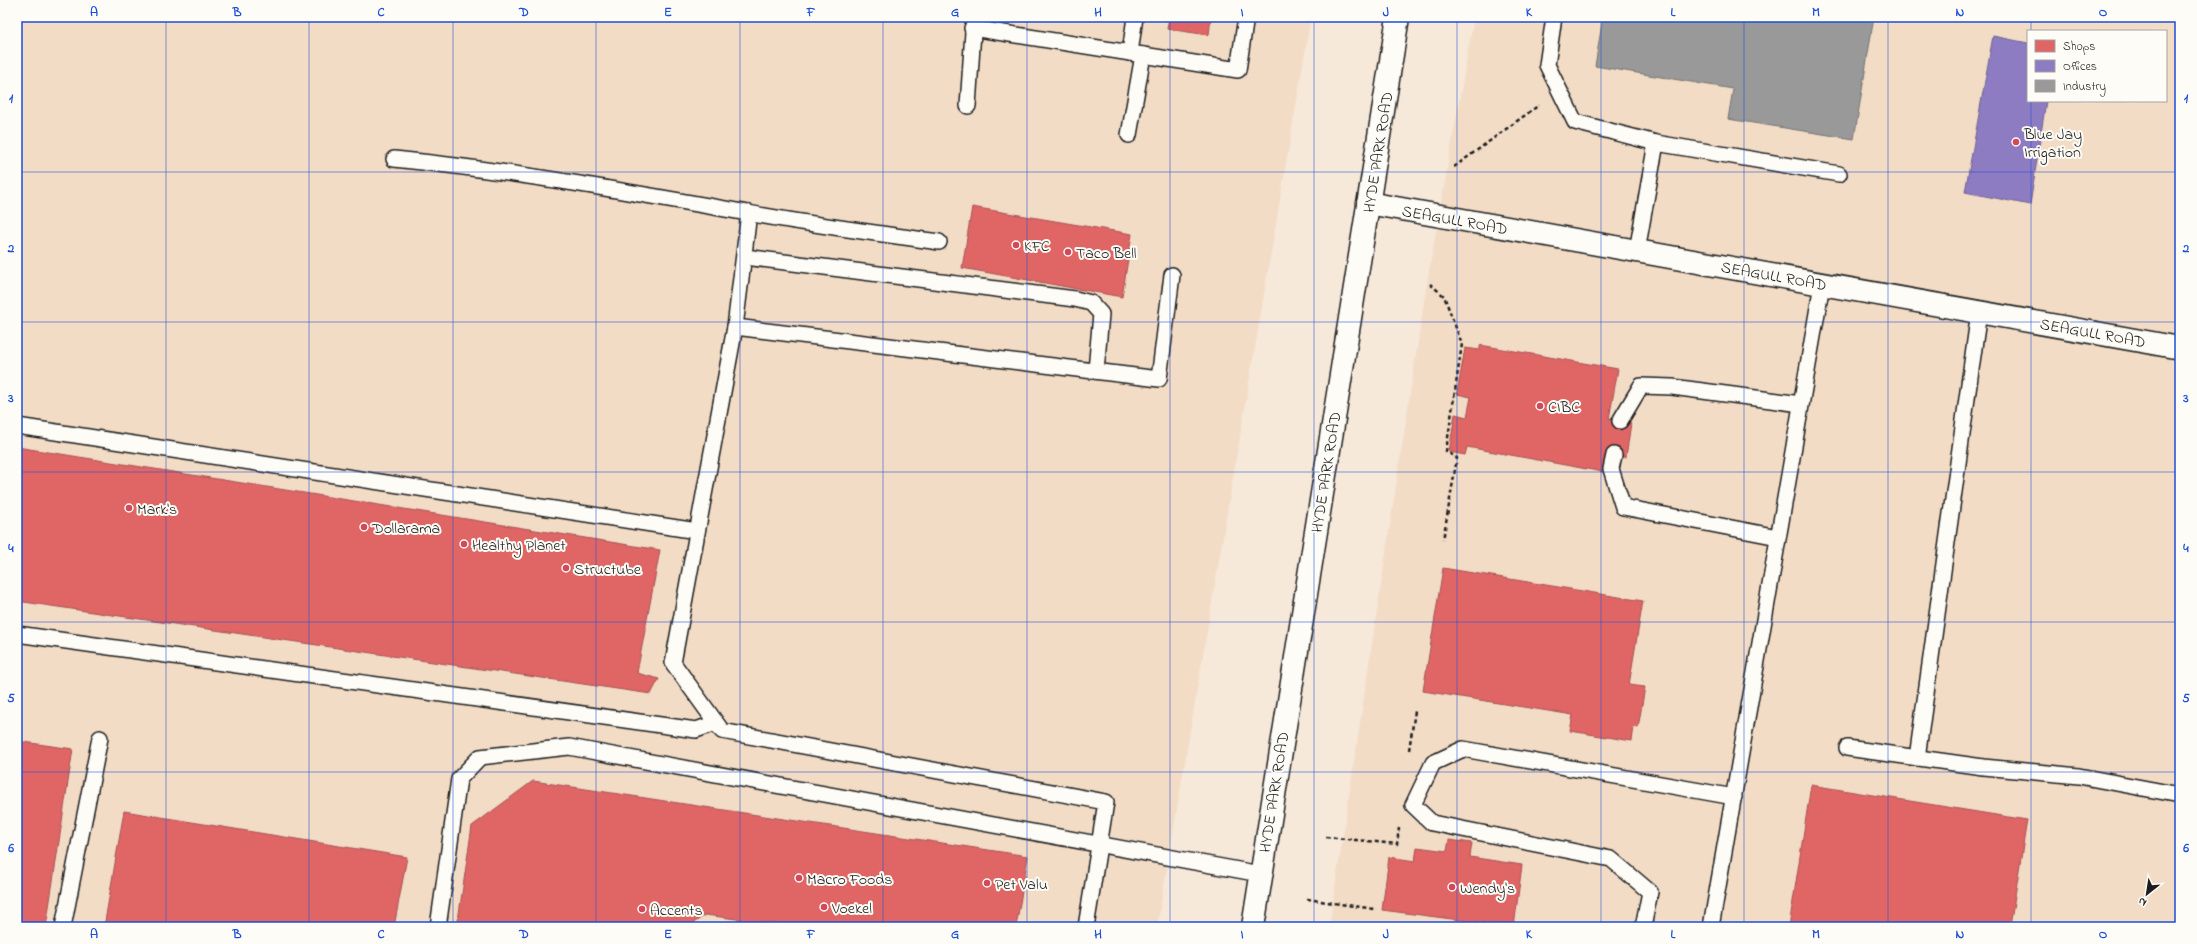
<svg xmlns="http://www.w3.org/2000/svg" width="2197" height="944" font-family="'Indie Flower',sans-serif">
	<rect width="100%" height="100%" fill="#f7e9da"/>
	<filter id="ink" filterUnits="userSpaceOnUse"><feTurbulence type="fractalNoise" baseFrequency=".025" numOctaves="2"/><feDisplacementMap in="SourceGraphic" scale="8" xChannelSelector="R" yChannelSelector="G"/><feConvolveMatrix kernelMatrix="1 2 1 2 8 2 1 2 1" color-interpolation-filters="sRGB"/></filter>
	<g filter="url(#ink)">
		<!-- built -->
		<g fill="#f2dcc6" fill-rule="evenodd">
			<polygon points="17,17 1311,17 1157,927 17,927"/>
			<path d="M1474,17H2180V927H1329L1426,288ZM2028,31H2166V101H2028Z"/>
		</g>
		<!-- shops -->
		<g fill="#e06666" stroke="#a55050">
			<polygon points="1169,17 1211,17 1209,35 1167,29"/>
			<polygon points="972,207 1132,234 1122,297 962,268"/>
			<polygon points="1480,345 1618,369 1609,419 1631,423 1626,457 1606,454 1603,472 1467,447 1465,455 1449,452 1455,414 1467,417 1471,397 1457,394 1465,348 1480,350"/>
			<polygon points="17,447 660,550 637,673 659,679 651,694 17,601"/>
			<polygon points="1443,568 1643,601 1629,685 1645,687 1638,728 1634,727 1632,741 1570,731 1573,715 1423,691"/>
			<polygon points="17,741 73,749 46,927 17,927"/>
			<polygon points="533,781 1028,856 1016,927 799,927 705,915 688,927 457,927 472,826"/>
			<polygon points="1811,785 2027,820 2010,927 1789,927"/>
			<polygon points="124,811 407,857 394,927 104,927"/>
			<polygon points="1449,840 1472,843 1470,857 1522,865 1514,927 1382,910 1389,857 1415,861 1417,847 1447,851"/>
		</g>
		<!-- offices -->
		<polygon fill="#8e7cc3" stroke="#6c5f91" points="1993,36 2028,43 2028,101 2046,101 2030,205 1965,192"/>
		<!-- industry -->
		<polygon fill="#999" stroke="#747474" points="1603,17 1874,17 1854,139 1728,119 1733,89 1595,66"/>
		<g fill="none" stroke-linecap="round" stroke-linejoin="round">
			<defs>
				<g id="lane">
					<polyline points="1554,17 1547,65 1575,122 1656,143 1839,174"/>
					<polyline points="972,28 1238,70 1246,17"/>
					<polyline points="1130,53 1135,17"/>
					<polyline points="968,106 974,17"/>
					<polyline points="1129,135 1143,55"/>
					<path d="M394,159C513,171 630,192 748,213C812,225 876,233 939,242"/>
					<polyline points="749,213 735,327 673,663 722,731 1106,802 1086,927"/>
					<polyline points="1637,251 1656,143"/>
					<polyline points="745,257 1075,299 1091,303 1101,314 1096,371"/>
					<polyline points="735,327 1159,379 1172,275"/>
					<polyline points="1620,421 1641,386 1672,387 1801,404"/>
					<polyline points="17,426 697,531"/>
					<polyline points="1614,455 1611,469 1623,507 1778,537"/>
					<polyline points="17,634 696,730 716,723"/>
					<polyline points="1847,748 1983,767 2079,776 2180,795"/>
					<polyline points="1917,758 1979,312"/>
					<polyline points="63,927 100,738"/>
					<polyline points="438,927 459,779 480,757 569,747 1260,874"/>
					<polyline points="1643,927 1650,892 1611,859 1432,823 1413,805 1433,763 1463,749 1734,797"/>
					<polyline points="1711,927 1822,284"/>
				</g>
				<polyline id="street" points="1368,203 2180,348"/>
				<polyline id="secondary" points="1253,927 1398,17"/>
			</defs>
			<!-- lane casing -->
			<use href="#lane" stroke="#1c1c1c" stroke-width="18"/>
			<!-- street casing -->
			<use href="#street" stroke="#1c1c1c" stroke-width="25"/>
			<!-- secondary casing -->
			<use href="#secondary" stroke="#1c1c1c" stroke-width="25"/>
			<!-- path -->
			<g stroke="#1c1c1c" stroke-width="2.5" stroke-dasharray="4 3" stroke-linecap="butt">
				<polyline points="1454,167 1539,105"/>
				<polyline points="1430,284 1444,296 1462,344 1446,451 1457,458 1443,540"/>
				<polyline points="1409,750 1415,711"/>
				<polyline points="1326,837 1397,844 1399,828"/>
				<polyline points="1307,899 1374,909"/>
			</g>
			<!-- lane -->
			<use href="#lane" stroke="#fdfcf7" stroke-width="15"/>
			<!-- street -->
			<use href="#street" stroke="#fdfcf7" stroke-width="22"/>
			<!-- secondary -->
			<use href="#secondary" stroke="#fdfcf7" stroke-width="22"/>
		</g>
	</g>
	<!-- grid -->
	<path fill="none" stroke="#1d4ed8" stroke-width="1" stroke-opacity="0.55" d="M166,17V927M309,17V927M453,17V927M596,17V927M740,17V927M883,17V927M1027,17V927M1170,17V927M1314,17V927M1457,17V927M1601,17V927M1744,17V927M1888,17V927M2031,17V31M2031,101V927M17,172H2180M17,322H2180M17,472H2180M17,622H2180M17,772H2180"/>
	<!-- markers -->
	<g fill="#d1495b" stroke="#fdfcf7" stroke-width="1.5">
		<circle cx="2016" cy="142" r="4"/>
		<circle cx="1016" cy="245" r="4"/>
		<circle cx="1068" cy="252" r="4"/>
		<circle cx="1540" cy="406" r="4"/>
		<circle cx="129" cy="508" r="4"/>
		<circle cx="364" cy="527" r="4"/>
		<circle cx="464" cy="544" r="4"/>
		<circle cx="566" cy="568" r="4"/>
		<circle cx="799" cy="878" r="4"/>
		<circle cx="987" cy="883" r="4"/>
		<circle cx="1452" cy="887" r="4"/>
		<circle cx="824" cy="907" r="4"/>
		<circle cx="642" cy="909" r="4"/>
	</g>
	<g text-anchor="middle" stroke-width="4" stroke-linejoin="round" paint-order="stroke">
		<!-- poi labels -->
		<g font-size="16" fill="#1c1c1c" stroke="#fdfcf7" text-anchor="start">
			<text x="2024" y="139">Blue Jay<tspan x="2024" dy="18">Irrigation</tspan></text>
			<text x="1024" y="251">KFC</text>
			<text x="1076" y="258">Taco Bell</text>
			<text x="1548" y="412">CIBC</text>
			<text x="137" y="514">Mark's</text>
			<text x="372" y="533">Dollarama</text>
			<text x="472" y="550">Healthy Planet</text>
			<text x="574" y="574">Structube</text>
			<text x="807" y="884">Macro Foods</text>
			<text x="995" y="889">Pet Valu</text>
			<text x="1460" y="893">Wendy's</text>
			<text x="832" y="913">Voekel</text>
			<text x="650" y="915">Accents</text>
		</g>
		<!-- street labels -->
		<g font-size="16" fill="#1c1c1c" stroke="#fdfcf7">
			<text transform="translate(1377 152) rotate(-81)" y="6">HYDE PARK ROAD</text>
			<text transform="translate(1455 219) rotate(10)" y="6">SEAGULL ROAD</text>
			<text transform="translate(1774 275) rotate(10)" y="6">SEAGULL ROAD</text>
			<text transform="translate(2093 332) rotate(10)" y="6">SEAGULL ROAD</text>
			<text transform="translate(1325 472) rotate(-81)" y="6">HYDE PARK ROAD</text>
			<text transform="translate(1273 792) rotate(-81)" y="6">HYDE PARK ROAD</text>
		</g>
	</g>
	<!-- margin -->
	<rect width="2197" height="944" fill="none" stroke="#fdfcf7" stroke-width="44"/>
	<!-- legend -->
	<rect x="2027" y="30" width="140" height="72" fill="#fdfcf7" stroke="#a3a29f"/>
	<rect x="2035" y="40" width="20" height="12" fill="#e06666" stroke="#a3a29f"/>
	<text x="2063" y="50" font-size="12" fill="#1c1c1c">Shops</text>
	<rect x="2035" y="60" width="20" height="12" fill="#8e7cc3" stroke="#a3a29f"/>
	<text x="2063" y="70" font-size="12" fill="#1c1c1c">Offices</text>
	<rect x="2035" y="80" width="20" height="12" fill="#999999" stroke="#a3a29f"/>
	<text x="2063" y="90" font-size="12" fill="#1c1c1c">Industry</text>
	<!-- north arrow -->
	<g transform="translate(2147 894) rotate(210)" stroke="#fdfcf7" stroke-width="3" paint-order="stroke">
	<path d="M0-3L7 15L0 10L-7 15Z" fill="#1c1c1c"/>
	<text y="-6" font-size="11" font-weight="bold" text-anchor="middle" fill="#1c1c1c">N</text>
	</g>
	<rect x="22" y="22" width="2153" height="900" fill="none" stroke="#1d4ed8" stroke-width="1.5"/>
	<g font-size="13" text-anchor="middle" font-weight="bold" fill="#1d4ed8">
		<text x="94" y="16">A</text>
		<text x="237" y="16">B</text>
		<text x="381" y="16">C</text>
		<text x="524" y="16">D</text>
		<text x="668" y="16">E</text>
		<text x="811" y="16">F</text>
		<text x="955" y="16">G</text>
		<text x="1098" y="16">H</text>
		<text x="1242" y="16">I</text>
		<text x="1386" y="16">J</text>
		<text x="1529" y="16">K</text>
		<text x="1673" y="16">L</text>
		<text x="1816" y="16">M</text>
		<text x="1960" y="16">N</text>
		<text x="2103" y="16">O</text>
		<text x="11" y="102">1</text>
		<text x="2186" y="102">1</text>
		<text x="11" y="252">2</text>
		<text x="2186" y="252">2</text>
		<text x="11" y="402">3</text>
		<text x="2186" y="402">3</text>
		<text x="11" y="552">4</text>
		<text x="2186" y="552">4</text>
		<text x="11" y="702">5</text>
		<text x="2186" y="702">5</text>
		<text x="11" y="852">6</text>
		<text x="2186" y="852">6</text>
		<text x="94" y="938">A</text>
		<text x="237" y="938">B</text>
		<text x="381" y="938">C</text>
		<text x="524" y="938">D</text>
		<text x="668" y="938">E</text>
		<text x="811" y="938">F</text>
		<text x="955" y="938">G</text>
		<text x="1098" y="938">H</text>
		<text x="1242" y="938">I</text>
		<text x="1386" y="938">J</text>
		<text x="1529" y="938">K</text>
		<text x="1673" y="938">L</text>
		<text x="1816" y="938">M</text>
		<text x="1960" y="938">N</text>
		<text x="2103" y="938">O</text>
	</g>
</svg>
